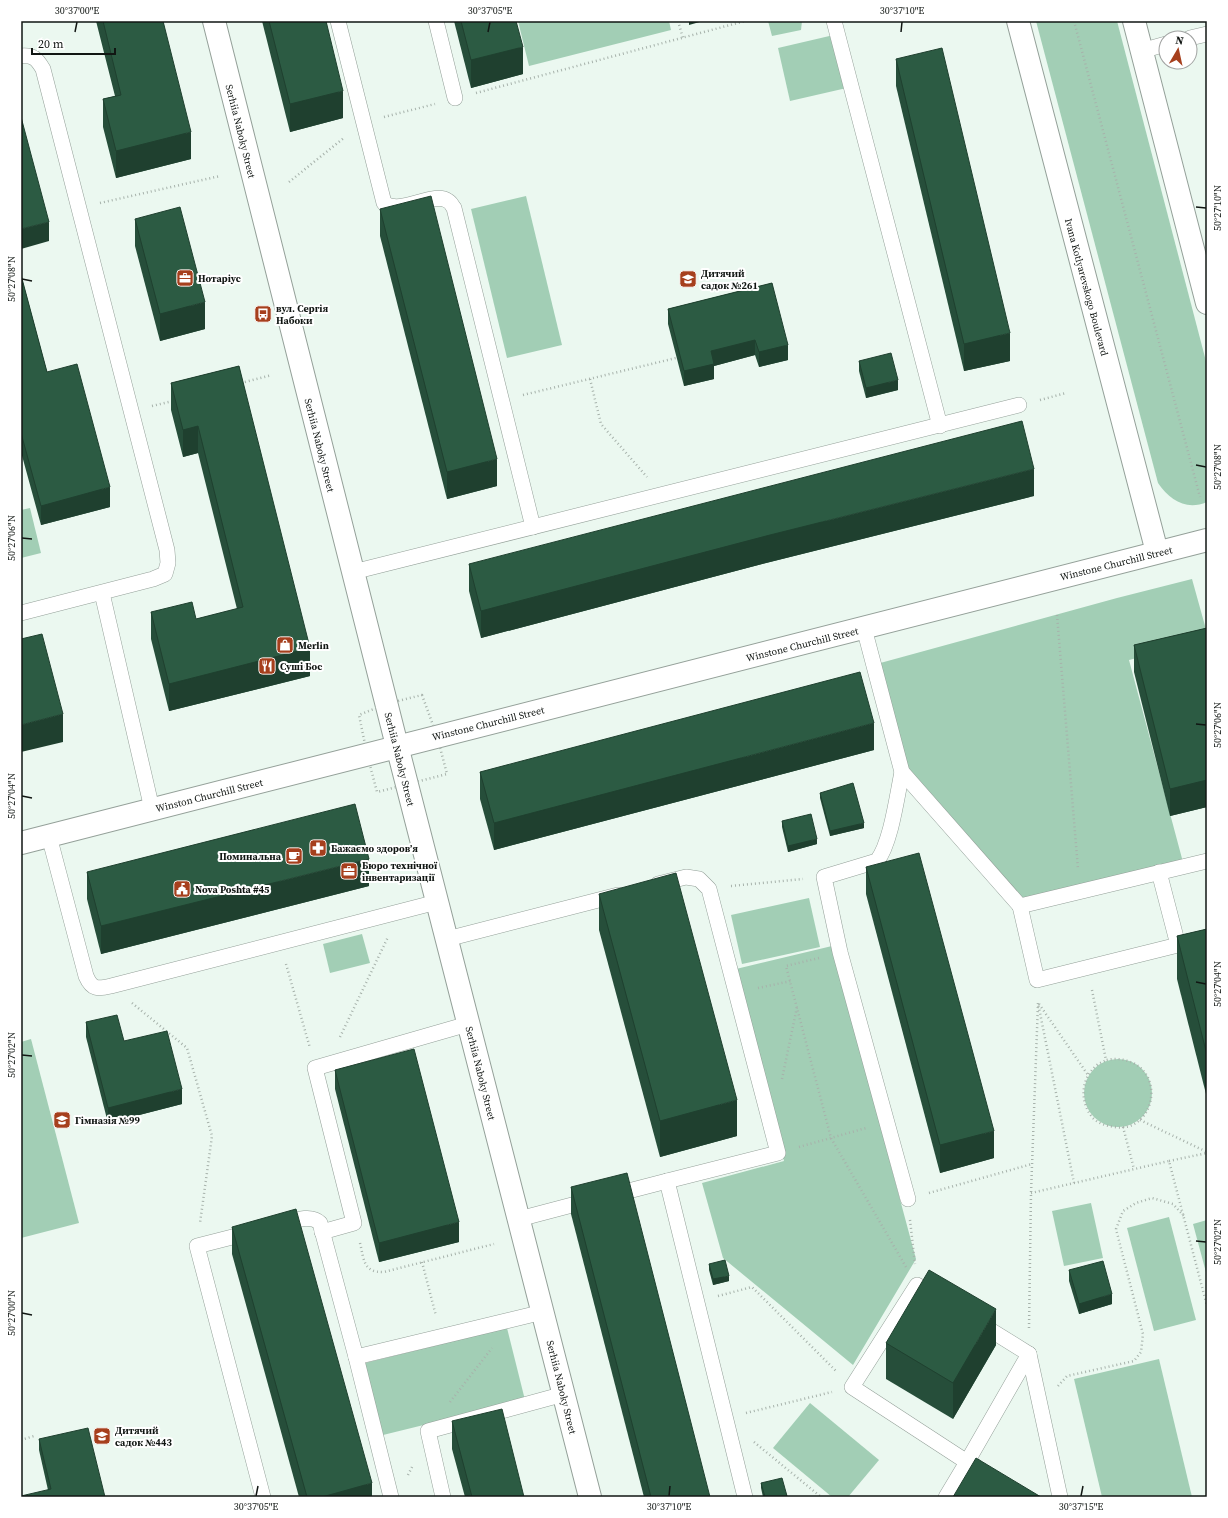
<svg xmlns="http://www.w3.org/2000/svg" width="1228" height="1518" font-family="'Source Serif 4',serif">
	<rect width="100%" height="100%" fill="#ebf8f0"/>
	<!-- green -->
	<g fill="#a2ceb5">
		<polygon points="518,21 669,21 671,30 529,66"/>
		<polygon points="768,21 802,21 801,30 772,36"/>
		<path d="M1036,21H1117L1207,365V502C1186,511 1170,500 1158,483Z"/>
		<polygon points="838,34 851,87 790,101 778,48"/>
		<polygon points="526,196 562,345 507,358 471,209"/>
		<polygon points="30,508 41,553 21,558 21,510"/>
		<polygon points="1192,579 1207,633 1207,640 1129,660 1184,866 1020,906 902,772 873,665 1117,598"/>
		<polygon points="809,898 820,947 742,964 731,915"/>
		<polygon points="362,934 370,963 330,973 323,944"/>
		<polygon points="832,946 916,1259 853,1365 723,1258 702,1183 784,1161 736,969"/>
		<polygon points="31,1039 79,1223 21,1238 21,1042"/>
		<circle cx="1118" cy="1093" r="34"/>
		<polygon points="1091,1203 1103,1258 1064,1266 1052,1211"/>
		<polygon points="1169,1217 1196,1320 1154,1331 1127,1228"/>
		<polygon points="1207,1220 1207,1276 1193,1224"/>
		<polygon points="507,1328 525,1400 383,1435 365,1363"/>
		<polygon points="1159,1359 1192,1497 1102,1497 1074,1379"/>
		<polygon points="810,1403 879,1460 848,1497 832,1497 773,1448"/>
	</g>
	<g fill="none" stroke-linecap="round" stroke-linejoin="round">
		<defs>
			<g id="service">
				<path d="M338,21L384,203C401,216 434,190 448,201C451,202 452,206 454,208L533,527"/>
				<polyline points="436,21 455,98"/>
				<polyline points="834,21 940,426"/>
				<polyline points="1190,38 1207,34"/>
				<polyline points="1141,51 1166,44"/>
				<path d="M21,56C34,55 37,59 43,69L167,550L168,563L165,574L153,579L21,613"/>
				<polyline points="353,572 1019,405"/>
				<polyline points="102,593 152,809"/>
				<polyline points="864,628 902,772 1020,906 1207,861"/>
				<path d="M902,772C897,796 891,843 877,861L824,877L840,952L908,1199"/>
				<path d="M49,836L86,976C92,990 98,989 111,986L437,902"/>
				<polyline points="658,884 686,877 699,879 709,889 778,1153 667,1181"/>
				<polyline points="1020,906 1037,980 1178,945 1159,872"/>
				<polyline points="447,939 618,895"/>
				<polyline points="613,1195 667,1181 745,1497"/>
				<polyline points="519,1219 591,1200"/>
				<path d="M279,1225C291,1222 310,1213 320,1223L356,1357L391,1497"/>
				<polyline points="252,1232 197,1246 263,1497"/>
				<polyline points="322,1232 354,1223 315,1068 468,1024"/>
				<polyline points="936,1297 917,1285 852,1387 967,1462 1029,1354"/>
				<polyline points="979,1323 1029,1354 1060,1497"/>
				<polyline points="356,1357 543,1312"/>
				<polyline points="443,1497 428,1431 564,1394"/>
				<polyline points="946,1497 967,1462 975,1466"/>
			</g>
			<g id="minor">
				<path d="M214,21C336,514 464,1005 590,1497"/>
				<polyline points="1018,21 1157,552"/>
				<polyline points="1134,21 1207,303"/>
				<polyline points="21,843 1207,540"/>
			</g>
		</defs>
		<!-- service casing -->
		<use href="#service" stroke="#94a099" stroke-width="16"/>
		<!-- minor casing -->
		<use href="#minor" stroke="#94a099" stroke-width="24"/>
		<!-- path -->
		<g stroke="#a7b2ab" stroke-width="2.5" stroke-dasharray="1 3" stroke-linecap="butt">
			<polyline points="678,21 683,38"/>
			<polyline points="1074,21 1200,497"/>
			<polyline points="476,93 745,21"/>
			<polyline points="384,117 435,104"/>
			<polyline points="289,182 345,137"/>
			<polyline points="100,203 220,176"/>
			<polyline points="590,379 601,424 647,477"/>
			<polyline points="241,383 272,375"/>
			<polyline points="523,395 676,358"/>
			<polyline points="1040,400 1066,393"/>
			<polyline points="152,406 173,401"/>
			<polyline points="1057,615 1078,869"/>
			<polygon points="422,695 437,736 447,774 377,792 367,754 359,715 386,704"/>
			<polyline points="731,886 803,879"/>
			<polyline points="819,958 786,966 831,1138 906,1267"/>
			<polyline points="286,964 310,1048"/>
			<polyline points="758,988 791,981"/>
			<path d="M1092,990L1106,1060C1116,1058 1124,1059 1133,1063C1166,1079 1151,1133 1115,1127C1107,1126 1099,1124 1093,1118C1080,1103 1080,1080 1096,1066C1099,1063 1103,1062 1106,1060"/>
			<polyline points="132,1003 187,1048 212,1136 200,1223"/>
			<polyline points="1039,1004 1088,1075"/>
			<polyline points="340,1037 388,937"/>
			<polyline points="782,1079 797,1007"/>
			<polyline points="1140,1120 1207,1152"/>
			<polyline points="1123,1127 1134,1169"/>
			<polyline points="799,1147 866,1128"/>
			<polyline points="1169,1161 1207,1153"/>
			<polyline points="929,1193 1032,1164"/>
			<polyline points="1031,1193 1169,1161 1207,1306"/>
			<polyline points="910,1220 915,1264"/>
			<path d="M360,1243C364,1259 363,1273 384,1272L494,1244"/>
			<polyline points="422,1262 436,1316"/>
			<polyline points="718,1296 752,1287 837,1372"/>
			<polyline points="1029,1328 1031,1193 1038,1003 1074,1183"/>
			<polyline points="1058,1386 1067,1376 1134,1361 1141,1352 1143,1334 1116,1229 1123,1211 1136,1203 1152,1198 1173,1204 1184,1216"/>
			<polyline points="450,1402 492,1348"/>
			<polyline points="746,1413 832,1392"/>
			<polyline points="21,1440 34,1436"/>
			<polyline points="754,1442 821,1497"/>
			<polyline points="408,1475 413,1465"/>
		</g>
		<!-- service -->
		<use href="#service" stroke="#fff" stroke-width="15"/>
		<!-- minor -->
		<use href="#minor" stroke="#fff" stroke-width="22"/>
	</g>
	<!-- wall -->
	<g fill="#264e3a">
		<polygon points="96,21 163,21 191,159 116,178 103,127 103,99 115,96"/>
		<polygon points="262,21 326,21 343,118 290,132"/>
		<polygon points="454,21 516,21 523,74 471,88"/>
		<polygon points="896,59 1010,361 964,371 896,86"/>
		<polygon points="380,209 497,486 447,499 380,236"/>
		<polygon points="135,219 205,329 160,341 135,246"/>
		<polygon points="21,275 47,372 110,507 41,525 21,452"/>
		<polygon points="772,283 788,360 759,367 755,355 714,366 714,379 684,386 668,324 668,309"/>
		<polygon points="859,361 898,390 866,398 859,371"/>
		<polygon points="239,366 310,676 169,711 151,639 151,612 196,619 237,609 198,453 183,457 171,410 171,383"/>
		<polygon points="1034,496 770,562 481,638 469,591 469,564"/>
		<polygon points="1207,628 1207,807 1170,816 1134,672 1134,645"/>
		<polygon points="874,750 494,850 480,799 480,772"/>
		<polygon points="820,793 864,828 830,836 820,798"/>
		<polygon points="782,821 817,844 788,852 782,827"/>
		<polygon points="866,867 994,1158 940,1173 866,894"/>
		<polygon points="87,872 369,886 101,954 87,899"/>
		<polygon points="599,894 737,1136 660,1157 599,930"/>
		<polygon points="1207,929 1207,1098 1177,979 1177,936"/>
		<polygon points="86,1022 124,1041 182,1104 108,1123 86,1037"/>
		<polygon points="335,1070 459,1242 379,1262 335,1089"/>
		<polygon points="571,1187 710,1497 644,1497 571,1214"/>
		<polygon points="232,1227 372,1497 299,1497 232,1254"/>
		<polygon points="709,1264 729,1281 713,1285 709,1270"/>
		<polygon points="1069,1270 1112,1304 1079,1314 1069,1281"/>
		<polygon points="886,1343 996,1345 953,1419 886,1379"/>
		<polygon points="452,1421 524,1497 465,1497 452,1449"/>
		<polygon points="39,1439 105,1497 48,1490 39,1450"/>
		<polygon points="761,1483 787,1497 763,1497 761,1488"/>
	</g>
	<!-- shaded-wall -->
	<g fill="#1f402f">
		<polygon points="689,21 703,21 689,25"/>
		<polygon points="523,47 523,74 471,88 471,60"/>
		<polygon points="343,91 343,118 290,132 290,104"/>
		<polygon points="191,132 191,159 116,178 116,151"/>
		<polygon points="49,222 49,241 21,249 21,229"/>
		<polygon points="205,302 205,329 160,341 160,314"/>
		<polygon points="1010,333 1010,361 964,371 964,344"/>
		<polygon points="755,340 755,355 714,366 714,379 684,386 684,371 711,351"/>
		<polygon points="788,345 788,360 759,367 759,352"/>
		<polygon points="898,380 898,390 866,398 866,388"/>
		<polygon points="198,426 198,453 183,457 183,430"/>
		<polygon points="497,459 497,486 447,499 447,472"/>
		<polygon points="1034,469 1034,496 770,562 481,638 481,611 770,535"/>
		<polygon points="110,487 110,507 41,525 41,506"/>
		<polygon points="310,648 310,676 169,711 169,684"/>
		<polygon points="63,714 63,742 21,752 21,725"/>
		<polygon points="874,723 874,750 494,850 494,823"/>
		<polygon points="1207,780 1207,807 1170,816 1170,789"/>
		<polygon points="864,823 864,828 830,836 830,831"/>
		<polygon points="817,839 817,844 788,852 788,846"/>
		<polygon points="369,859 369,886 101,954 101,926"/>
		<polygon points="182,1089 182,1104 108,1123 108,1108"/>
		<polygon points="737,1100 737,1136 660,1157 660,1121"/>
		<polygon points="994,1131 994,1158 940,1173 940,1145"/>
		<polygon points="459,1222 459,1242 379,1262 379,1243"/>
		<polygon points="729,1276 729,1281 713,1285 713,1279"/>
		<polygon points="1112,1294 1112,1304 1079,1314 1079,1304"/>
		<polygon points="996,1309 996,1345 953,1419 953,1383"/>
		<polygon points="372,1483 372,1497 322,1497"/>
	</g>
	<!-- building -->
	<g fill="#2c5b43" stroke="#1f402f">
		<polygon points="103,21 163,21 191,132 116,151 103,99 121,95"/>
		<polygon points="269,21 326,21 343,91 290,104"/>
		<polygon points="461,21 516,21 523,47 471,60"/>
		<polygon points="942,48 1010,333 964,344 896,59"/>
		<polygon points="21,117 49,222 21,229"/>
		<polygon points="431,196 497,459 447,472 380,209"/>
		<polygon points="180,207 205,302 160,314 135,219"/>
		<polygon points="21,275 47,372 77,364 110,487 41,506 21,433"/>
		<polygon points="772,283 788,345 759,352 755,340 711,351 714,364 684,371 668,309"/>
		<polygon points="891,353 898,380 866,388 859,361"/>
		<polygon points="239,366 310,648 169,684 151,612 192,602 196,619 243,607 198,426 183,430 171,383"/>
		<polygon points="1022,421 1034,469 770,535 481,611 469,564"/>
		<polygon points="1207,628 1207,780 1170,789 1134,645"/>
		<polygon points="42,634 63,714 21,725 21,639"/>
		<polygon points="860,672 874,723 494,823 480,772"/>
		<polygon points="853,783 864,823 830,831 820,793"/>
		<polygon points="355,804 369,859 101,926 87,872"/>
		<polygon points="811,814 817,839 788,846 782,821"/>
		<polygon points="919,853 994,1131 940,1145 866,867"/>
		<polygon points="676,873 737,1100 660,1121 599,894"/>
		<polygon points="1207,929 1207,1055 1177,936"/>
		<polygon points="117,1015 124,1041 167,1031 182,1089 108,1108 86,1022"/>
		<polygon points="414,1049 459,1222 379,1243 335,1070"/>
		<polygon points="627,1173 710,1497 651,1497 571,1187"/>
		<polygon points="296,1209 372,1483 322,1497 307,1497 232,1227"/>
		<polygon points="725,1260 729,1276 713,1279 709,1264"/>
		<polygon points="1103,1261 1112,1294 1079,1304 1069,1270"/>
		<polygon points="929,1270 996,1309 953,1383 886,1343"/>
		<polygon points="502,1409 524,1497 472,1497 452,1421"/>
		<polygon points="88,1428 105,1497 21,1497 21,1496 51,1489 39,1439"/>
		<polygon points="976,1458 1041,1497 953,1497"/>
		<polygon points="782,1478 787,1496 784,1497 765,1497 761,1483"/>
	</g>
	<!-- ticks -->
	<path fill="none" stroke="#111613" stroke-width="1.5" d="M75,32L77,22M488,32L490,22M901,32L902,22M1196,207L1206,208M22,279L32,281M1196,465L1206,467M22,538L32,539M1196,724L1206,725M22,796L32,798M1196,982L1206,984M22,1055L32,1056M1196,1241L1206,1242M22,1313L32,1315M256,1496L258,1486M669,1496L670,1486M1081,1496L1083,1486"/>
	<!-- icons -->
	<defs>
		<symbol id="office-square" viewBox="-11 -11 22 22"><rect x="-9" y="-9" width="18" height="18" rx="4" fill="#a63f1d" stroke="#fff"/><path d="M-6-3h4V-5.5h4V-3h4V5H-6ZM-1-4.5V-3h2v-1.5ZM-6 0V1H6V0Z" fill="#fff"/></symbol>
		<symbol id="school-square" viewBox="-11 -11 22 22"><rect x="-9" y="-9" width="18" height="18" rx="4" fill="#a63f1d" stroke="#fff"/><path d="M0-5L7-2L0 1L-7-2ZM-4 1L0 2.5L4 1V4Q0 6-4 4Z" fill="#fff"/></symbol>
		<symbol id="bus-square" viewBox="-11 -11 22 22"><rect x="-9" y="-9" width="18" height="18" rx="4" fill="#a63f1d" stroke="#fff"/><path d="M-5-6H5V4H4V6H2V4H-2V6H-4V4H-5ZM-3.5-4V0h7V-4ZM-3.5 1.2v1.5H-2V1.2ZM2 1.2v1.5H3.5V1.2Z" fill="#fff"/></symbol>
		<symbol id="shop-square" viewBox="-11 -11 22 22"><rect x="-9" y="-9" width="18" height="18" rx="4" fill="#a63f1d" stroke="#fff"/><path d="M-5-2.5h2.3a2.7 3.5 0 0 1 5.4 0H5L5.5 6h-11ZM-1.5-2.5h3a1.5 2.3 0 0 0-3 0Z" fill="#fff"/></symbol>
		<symbol id="restaurant-square" viewBox="-11 -11 22 22"><rect x="-9" y="-9" width="18" height="18" rx="4" fill="#a63f1d" stroke="#fff"/><path d="M-5-6h1v4h1v-4h1v4h1v-4h1v5L-1.5 .5V6h-2V.5L-5-1ZM5-6V6H3V1.5H1.5Q1.5-4 5-6Z" fill="#fff"/></symbol>
		<symbol id="pharmacy-square" viewBox="-11 -11 22 22"><rect x="-9" y="-9" width="18" height="18" rx="4" fill="#a63f1d" stroke="#fff"/><path d="M-2-6h4v4h4v4h-4v4h-4v-4h-4v-4h4Z" fill="#fff"/></symbol>
		<symbol id="cafe-square" viewBox="-11 -11 22 22"><rect x="-9" y="-9" width="18" height="18" rx="4" fill="#a63f1d" stroke="#fff"/><path d="M-5.5-4.5H6V0H3Q3 3.5 0 3.5H-2.5Q-5.5 3.5-5.5 0ZM3-3.2v2h1.7v-2ZM-6 4.5H4V6H-6Z" fill="#fff"/></symbol>
		<symbol id="civic-square" viewBox="-11 -11 22 22"><rect x="-9" y="-9" width="18" height="18" rx="4" fill="#a63f1d" stroke="#fff"/><path d="M-.6-6.5H3V-4.5H.6V-3L4-1V1h2V6H-6V1h2V-1L-.6-3ZM-1.2 2.5V6h2.4V2.5Z" fill="#fff"/></symbol>
	</defs>
	<g fill-rule="evenodd">
		<use href="#office-square" x="175" y="268" width="20" height="20"/>
		<use href="#school-square" x="678" y="269" width="20" height="20"/>
		<use href="#bus-square" x="253" y="304" width="20" height="20"/>
		<use href="#shop-square" x="275" y="635" width="20" height="20"/>
		<use href="#restaurant-square" x="257" y="656" width="20" height="20"/>
		<use href="#pharmacy-square" x="308" y="838" width="20" height="20"/>
		<use href="#cafe-square" x="284" y="846" width="20" height="20"/>
		<use href="#office-square" x="339" y="861" width="20" height="20"/>
		<use href="#civic-square" x="172" y="879" width="20" height="20"/>
		<use href="#school-square" x="52" y="1110" width="20" height="20"/>
		<use href="#school-square" x="92" y="1426" width="20" height="20"/>
	</g>
	<g text-anchor="middle" stroke-width="4" stroke-linejoin="round" paint-order="stroke">
		<!-- street labels -->
		<g font-size="10" fill="#111613" stroke="#fff">
			<text transform="translate(241 131) rotate(76)" y="4">Serhiia Naboky Street</text>
			<text transform="translate(1087 287) rotate(75)" y="4">Ivana Kotlyarevskogo Boulevard</text>
			<text transform="translate(320 445) rotate(76)" y="4">Serhiia Naboky Street</text>
			<text transform="translate(1116 563) rotate(-14)" y="4">Winstone Churchill Street</text>
			<text transform="translate(802 644) rotate(-14)" y="4">Winstone Churchill Street</text>
			<text transform="translate(488 723) rotate(-14)" y="4">Winstone Churchill Street</text>
			<text transform="translate(400 759) rotate(76)" y="4">Serhiia Naboky Street</text>
			<text transform="translate(209 795) rotate(-14)" y="4">Winston Churchill Street</text>
			<text transform="translate(481 1073) rotate(76)" y="4">Serhiia Naboky Street</text>
			<text transform="translate(562 1387) rotate(76)" y="4">Serhiia Naboky Street</text>
		</g>
		<!-- poi labels -->
		<g font-size="10" font-weight="bold" fill="#111613" stroke="#fff" text-anchor="start">
			<text x="701" y="277">Дитячий<tspan x="701" dy="12">садок №261</tspan></text>
			<text x="198" y="282">Нотаріус</text>
			<text x="276" y="312">вул. Сергія<tspan x="276" dy="12">Набоки</tspan></text>
			<text x="298" y="649">Merlin</text>
			<text x="280" y="670">Суші Бос</text>
			<text x="331" y="852">Бажаємо здоровʼя</text>
			<text x="281" y="860" text-anchor="end">Поминальна</text>
			<text x="362" y="869">Бюро технічної<tspan x="362" dy="12">інвентаризації</tspan></text>
			<text x="195" y="893">Nova Poshta #45</text>
			<text x="75" y="1124">Гімназія №99</text>
			<text x="115" y="1434">Дитячий<tspan x="115" dy="12">садок №443</tspan></text>
		</g>
	</g>
	<!-- border -->
	<rect width="1228" height="1518" fill="none" stroke="#ffffff" stroke-width="44"/>
	<!-- north arrow -->
	<g transform="translate(1178 50) rotate(9)"><circle r="19" fill="#ffffff" stroke="#a0a2a1"/>
	<path d="M0-3L7 15L0 10L-7 15Z" fill="#a63f1d"/>
	<text y="-6" font-size="11" font-weight="bold" text-anchor="middle" fill="#111613">N</text>
	</g>
	<!-- scale -->
	<path d="M32 48v6h83v-6" fill="none" stroke="#111613" stroke-width="2"/>
	<text x="38" y="48" font-size="12" fill="#111613" stroke="#ffffff" stroke-width="3" paint-order="stroke">20 m</text>
	<rect x="22" y="22" width="1184" height="1474" fill="none" stroke="#111613" stroke-width="1.5"/>
	<g font-size="10" text-anchor="middle" fill="#111613">
		<text x="77" y="14">30°37'00"E</text>
		<text x="490" y="14">30°37'05"E</text>
		<text x="902" y="14">30°37'10"E</text>
		<text transform="translate(1217 208) rotate(-90)" y="4">50°27'10"N</text>
		<text transform="translate(11 279) rotate(-90)" y="4">50°27'08"N</text>
		<text transform="translate(1217 467) rotate(-90)" y="4">50°27'08"N</text>
		<text transform="translate(11 538) rotate(-90)" y="4">50°27'06"N</text>
		<text transform="translate(1217 725) rotate(-90)" y="4">50°27'06"N</text>
		<text transform="translate(11 796) rotate(-90)" y="4">50°27'04"N</text>
		<text transform="translate(1217 984) rotate(-90)" y="4">50°27'04"N</text>
		<text transform="translate(11 1055) rotate(-90)" y="4">50°27'02"N</text>
		<text transform="translate(1217 1242) rotate(-90)" y="4">50°27'02"N</text>
		<text transform="translate(11 1313) rotate(-90)" y="4">50°27'00"N</text>
		<text x="256" y="1510">30°37'05"E</text>
		<text x="669" y="1510">30°37'10"E</text>
		<text x="1081" y="1510">30°37'15"E</text>
	</g>
</svg>
